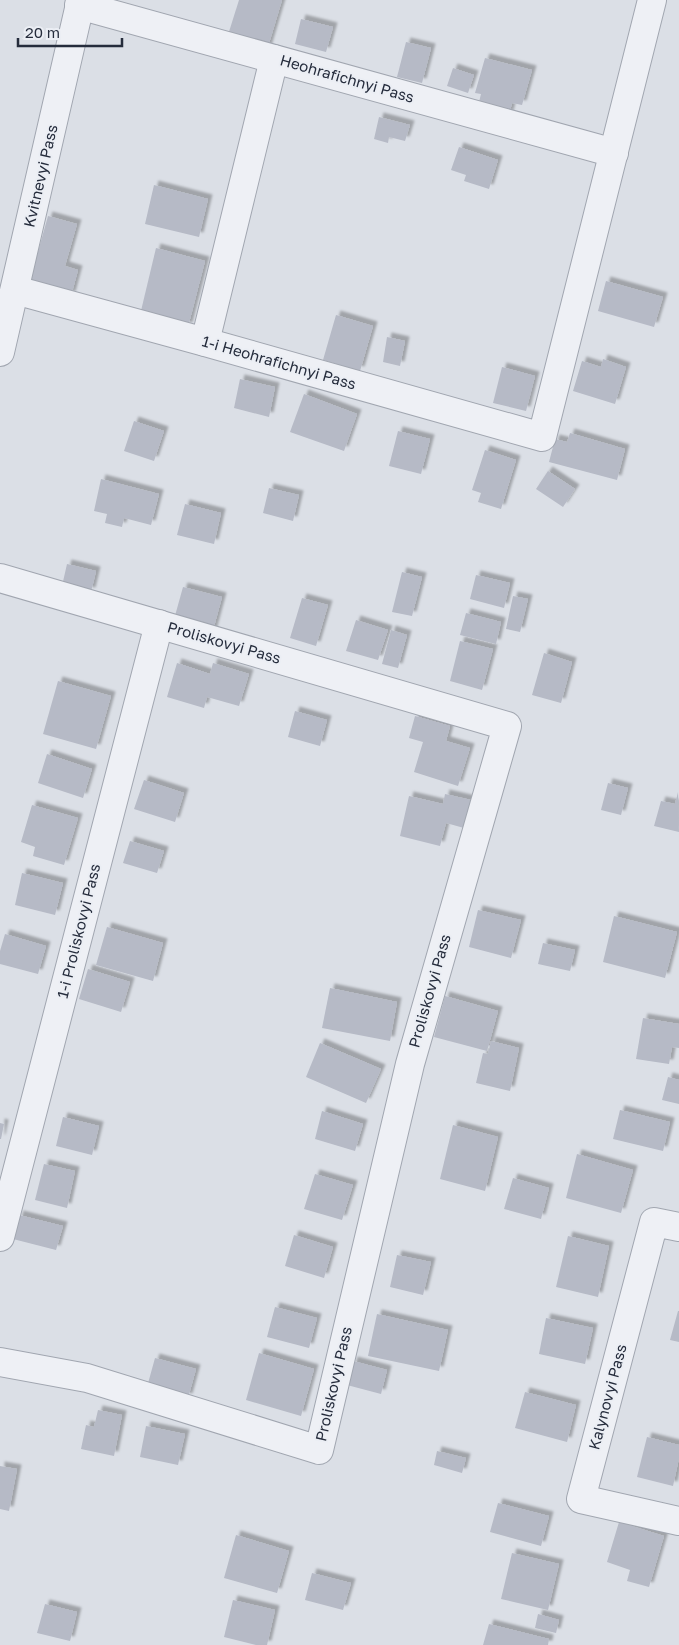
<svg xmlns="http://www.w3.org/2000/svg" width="679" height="1645" font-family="'Golos Text',sans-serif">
	<defs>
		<filter id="shadow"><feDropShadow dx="4.5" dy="-4.5" stdDeviation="1" flood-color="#0004"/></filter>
	</defs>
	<rect width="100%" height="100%" fill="#dbdfe6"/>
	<!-- building -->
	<g fill="#b6bac6" filter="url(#shadow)">
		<polygon points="239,0 282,0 267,50 227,38"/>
		<polygon points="301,19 333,27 326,52 295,44"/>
		<polygon points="406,42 431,48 422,83 397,77"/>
		<polygon points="485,58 532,70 522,105 512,103 509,115 478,106 481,94 475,93"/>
		<polygon points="453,68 474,75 468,93 447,86"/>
		<polygon points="379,117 410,125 405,141 389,137 388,143 374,139"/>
		<polygon points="459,147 498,160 489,189 464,181 466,175 451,170"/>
		<polygon points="154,185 208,199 199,237 145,224"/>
		<polygon points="48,216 77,224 65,266 78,270 71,296 29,284"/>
		<polygon points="156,248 205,261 188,327 140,315"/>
		<polygon points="606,281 663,297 654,327 598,311"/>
		<polygon points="336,315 373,326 360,371 323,360"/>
		<polygon points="387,337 405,341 400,366 383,362"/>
		<polygon points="603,359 626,367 615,404 573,391 582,361 601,367"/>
		<polygon points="502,367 535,376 526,411 493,403"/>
		<polygon points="240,379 275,387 269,417 234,408"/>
		<polygon points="304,394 357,414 344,451 290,432"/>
		<polygon points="134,421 164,431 154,461 124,451"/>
		<polygon points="398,431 430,439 421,474 389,466"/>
		<polygon points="570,433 625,449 617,480 549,462 555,439 567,442"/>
		<polygon points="485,450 516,460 501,509 478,502 481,493 472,490"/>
		<polygon points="548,471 575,489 563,507 536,489"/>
		<polygon points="101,479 159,494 151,525 124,518 122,527 105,523 107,514 94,511"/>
		<polygon points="269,488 299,495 293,521 263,513"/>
		<polygon points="185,504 221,513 214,544 177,535"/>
		<polygon points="67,564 96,571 91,592 62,586"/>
		<polygon points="402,572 422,577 412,616 392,612"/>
		<polygon points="476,575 510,583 504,608 470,599"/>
		<polygon points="183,587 222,597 212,634 173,623"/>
		<polygon points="513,596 528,599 520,632 506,629"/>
		<polygon points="302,598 328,605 316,646 290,638"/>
		<polygon points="466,613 501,622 496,644 460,635"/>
		<polygon points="356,620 388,630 378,660 346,651"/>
		<polygon points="391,630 407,635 398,668 382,664"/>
		<polygon points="460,641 493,649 482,690 450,681"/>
		<polygon points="544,653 572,662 561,703 532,695"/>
		<polygon points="177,663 210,674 213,663 249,674 239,706 207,697 204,708 167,697"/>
		<polygon points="58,681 111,696 96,749 43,734"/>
		<polygon points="295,711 327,720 320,746 288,737"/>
		<polygon points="415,716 450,726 446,741 470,748 458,786 414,772 423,742 409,738"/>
		<polygon points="47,754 92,769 83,798 38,783"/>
		<polygon points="144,780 184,793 175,822 134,809"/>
		<polygon points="608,783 628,788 621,815 601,810"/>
		<polygon points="678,792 679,832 654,826 661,801 675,804"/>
		<polygon points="445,794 471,800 464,828 446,823 440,846 400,836 409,796 443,804"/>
		<polygon points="32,805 78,818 64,865 33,856 35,847 21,842"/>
		<polygon points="130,841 164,851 157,873 123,863"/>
		<polygon points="22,873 63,883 55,915 15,905"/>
		<polygon points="478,910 521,920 511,958 469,947"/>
		<polygon points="614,916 677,932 665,978 603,962"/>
		<polygon points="107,927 163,943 153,981 96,965"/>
		<polygon points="5,934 46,946 38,974 0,964 0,951"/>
		<polygon points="543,943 575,950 570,971 538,964"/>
		<polygon points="88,969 130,982 121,1012 79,999"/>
		<polygon points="330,988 397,1002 390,1041 322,1028"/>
		<polygon points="445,996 498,1011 487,1051 434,1037"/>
		<polygon points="643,1018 679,1024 679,1048 672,1047 669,1064 636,1059"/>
		<polygon points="491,1041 519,1048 510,1091 476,1083 483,1053 488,1054"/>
		<polygon points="320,1043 381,1069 366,1103 306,1077"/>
		<polygon points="668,1077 679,1080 679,1104 662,1100"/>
		<polygon points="620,1110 670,1122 663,1151 613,1139"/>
		<polygon points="322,1111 363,1124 355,1151 315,1139"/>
		<polygon points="63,1117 99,1126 92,1155 56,1146"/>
		<polygon points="0,1123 4,1124 1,1139 0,1139"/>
		<polygon points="453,1125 498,1137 485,1191 440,1179"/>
		<polygon points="577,1154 633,1170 621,1213 566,1198"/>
		<polygon points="44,1164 75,1171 67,1208 35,1200"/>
		<polygon points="315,1174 353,1185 342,1220 304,1209"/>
		<polygon points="513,1178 549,1188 541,1219 504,1209"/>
		<polygon points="19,1215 63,1226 56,1250 13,1239"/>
		<polygon points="294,1235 333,1247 324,1278 285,1266"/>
		<polygon points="568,1236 609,1246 598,1297 556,1287"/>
		<polygon points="397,1255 431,1262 423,1295 390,1287"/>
		<polygon points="275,1307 317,1318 309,1348 267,1337"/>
		<polygon points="678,1311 679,1311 679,1342 670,1340"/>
		<polygon points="377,1314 448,1330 439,1371 368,1356"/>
		<polygon points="546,1318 593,1328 585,1364 539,1354"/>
		<polygon points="259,1353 314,1369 301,1416 246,1400"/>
		<polygon points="155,1358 196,1369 188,1398 147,1387"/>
		<polygon points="353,1361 387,1370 381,1394 347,1385"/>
		<polygon points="525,1392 576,1405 567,1442 515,1428"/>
		<polygon points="98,1410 122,1415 114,1456 81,1449 86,1425 94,1427"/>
		<polygon points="146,1426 185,1434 178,1465 140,1457"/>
		<polygon points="647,1437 679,1445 679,1458 673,1486 637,1477"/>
		<polygon points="437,1451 466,1458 462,1473 434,1465"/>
		<polygon points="0,1466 17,1469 9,1511 0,1509"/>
		<polygon points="498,1503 549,1516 541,1546 490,1532"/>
		<polygon points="619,1522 664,1536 649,1587 627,1581 630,1570 607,1562"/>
		<polygon points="236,1535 289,1551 277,1593 224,1578"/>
		<polygon points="512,1553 559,1564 548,1610 501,1599"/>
		<polygon points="312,1573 351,1583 343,1610 305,1600"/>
		<polygon points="233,1600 275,1610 267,1645 256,1645 224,1637"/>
		<polygon points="45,1604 77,1612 70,1641 37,1633"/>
		<polygon points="538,1614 559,1620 556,1633 535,1628"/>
		<polygon points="489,1624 549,1639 548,1645 483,1645"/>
	</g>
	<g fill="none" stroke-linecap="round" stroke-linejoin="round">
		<defs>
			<g id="minor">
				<polyline points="79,5 614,153"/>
				<polyline points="15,290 205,342 542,437 652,0"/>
				<polyline points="205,342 274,59"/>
				<polyline points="0,352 81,0"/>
				<polyline points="0,578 507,726 410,1064 319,1450 87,1378 0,1362"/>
				<polyline points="679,1227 654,1222 581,1499 679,1521"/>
				<polyline points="0,1237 159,624"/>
			</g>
		</defs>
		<!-- minor casing -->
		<use href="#minor" stroke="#a1a6b0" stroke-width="30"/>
		<!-- minor -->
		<use href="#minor" stroke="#eef0f5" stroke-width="28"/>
	</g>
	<g text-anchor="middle" stroke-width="4" stroke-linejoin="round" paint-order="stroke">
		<!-- street labels -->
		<g font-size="15" fill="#252c3c" stroke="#ebeef4">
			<text transform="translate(347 79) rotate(16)" y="5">Heohrafichnyi Pass</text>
			<text transform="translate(41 176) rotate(-77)" y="5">Kvitnevyi Pass</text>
			<text transform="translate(279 363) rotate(16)" y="5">1-i Heohrafichnyi Pass</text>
			<text transform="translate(224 643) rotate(16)" y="5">Proliskovyi Pass</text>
			<text transform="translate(79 931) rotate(-76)" y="5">1-i Proliskovyi Pass</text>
			<text transform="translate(430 991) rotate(-74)" y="5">Proliskovyi Pass</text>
			<text transform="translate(334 1384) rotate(-77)" y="5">Proliskovyi Pass</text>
			<text transform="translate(608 1397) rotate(-75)" y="5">Kalynovyi Pass</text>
		</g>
	</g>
	<!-- scale -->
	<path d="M18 38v8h104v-8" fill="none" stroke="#252c3c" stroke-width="2.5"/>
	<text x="25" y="38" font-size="15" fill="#252c3c" stroke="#ebeef4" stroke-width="4" paint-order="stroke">20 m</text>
</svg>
